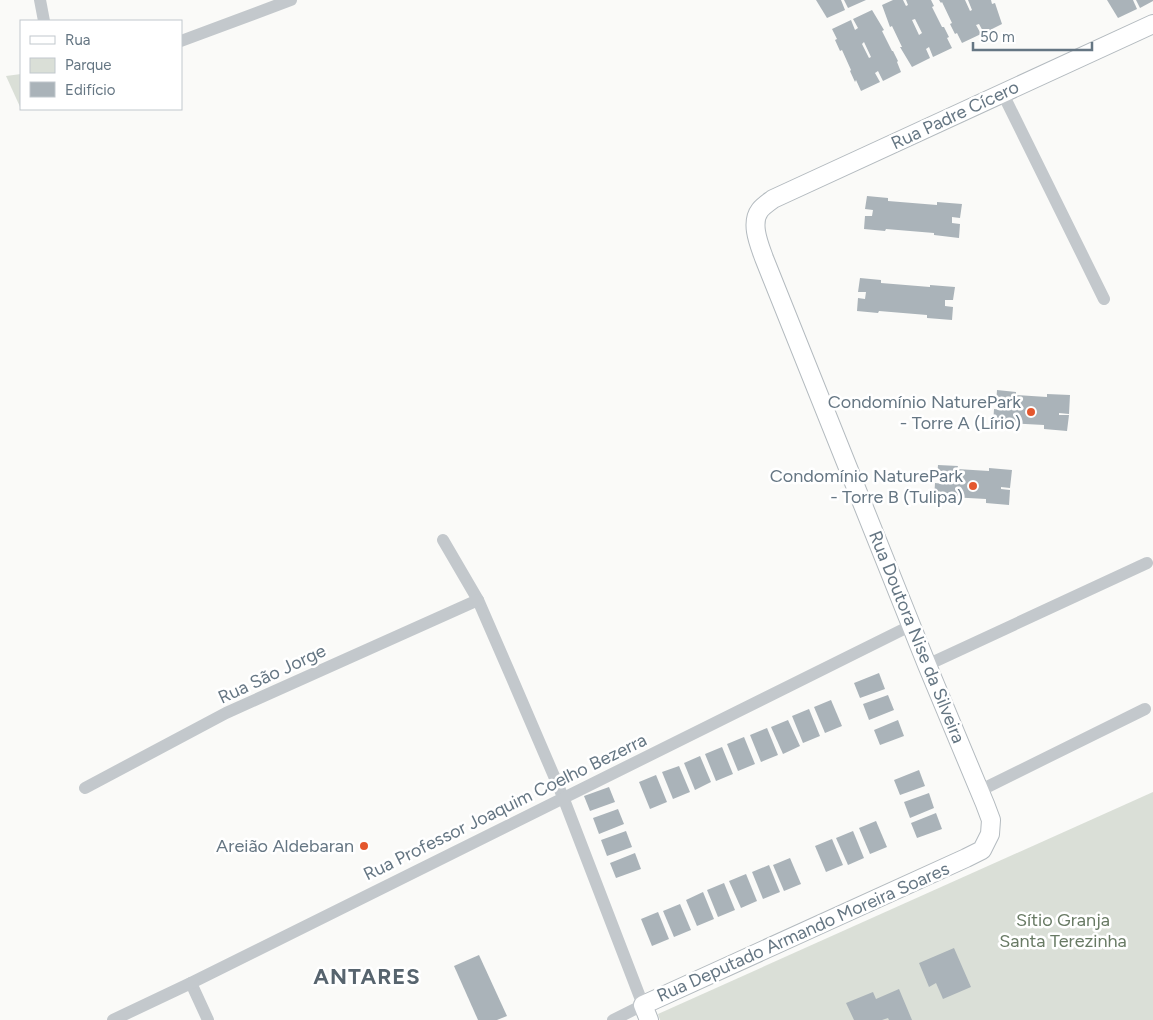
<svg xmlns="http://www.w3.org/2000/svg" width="1153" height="1020" font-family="Figtree,sans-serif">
	<rect width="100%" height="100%" fill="#fafaf8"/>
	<!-- green -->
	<g fill="#dadfd7">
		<polygon points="21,74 21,109 6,76"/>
		<polygon points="1153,792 1153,1020 660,1020 658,1014"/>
	</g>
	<!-- building -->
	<g fill="#aab3b9" fill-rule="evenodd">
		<polygon points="816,0 841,0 845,10 827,18"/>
		<polygon points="844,0 866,0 848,8"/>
		<path d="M893,0H903L906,6L908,5L906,0H931L934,6L932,7L942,27H944L949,37L947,38L952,48L933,57L929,47L926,49L930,58L912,67L900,47H902L892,26L890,27L882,5ZM915,19L922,33L919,35L912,20Z"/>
		<polygon points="939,0 965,0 970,11 972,10 968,0 991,0 992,4 995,3 1002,24 984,33 979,24 976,25 981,34 962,43 957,33 955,34 950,24 952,23 942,2 941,3"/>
		<polygon points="1107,0 1133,0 1137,9 1118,18"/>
		<polygon points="1136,0 1153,0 1153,1 1140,8"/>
		<path d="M872,10L884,30L882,31L892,51H893L898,61L897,62L901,72L883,81L878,71L875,73L880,82L861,91L856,80L855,82L850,71L851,70L842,50L840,51L835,40L837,39L832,29L851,20L855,30L858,28L853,19ZM864,42L871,57L869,58L862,44Z"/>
		<polygon points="867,196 888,198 888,201 937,205 937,202 962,204 960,218 952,217 952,223 960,224 959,238 934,235 934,233 886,229 885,231 864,229 865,216 872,216 873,210 865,209"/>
		<polygon points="860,278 881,280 881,283 930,287 930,285 955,287 953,300 945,300 945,306 953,307 952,320 927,318 927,315 879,311 878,313 857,311 858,298 865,299 866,292 858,292"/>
		<polygon points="997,390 1016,392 1016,395 1047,397 1047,394 1070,395 1069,414 1059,413 1059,415 1069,415 1067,431 1044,429 1044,425 1009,423 1009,426 993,425 994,409 1003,410 1004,405 996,404"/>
		<polygon points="938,465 958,466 957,469 989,471 989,468 1012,470 1010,488 1001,487 1001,489 1010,490 1009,505 986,503 986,499 950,497 950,500 934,499 935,483 945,484 945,479 937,478"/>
		<polygon points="879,673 885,689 860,698 854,683"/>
		<polygon points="888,695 894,710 869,720 863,704"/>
		<polygon points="831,700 842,726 825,733 814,707"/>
		<polygon points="809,709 820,736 803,743 792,716"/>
		<polygon points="788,720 800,746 783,754 771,727"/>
		<polygon points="898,720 904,736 880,745 874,730"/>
		<polygon points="767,728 778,755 761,762 750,735"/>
		<polygon points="744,737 755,764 738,771 727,744"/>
		<polygon points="722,747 733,774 716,781 705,754"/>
		<polygon points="700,756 711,782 695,790 684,763"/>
		<polygon points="679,766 690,792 673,799 662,772"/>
		<polygon points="919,770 925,786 900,795 894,780"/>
		<polygon points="656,775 667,802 650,809 639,782"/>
		<polygon points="609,787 615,802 590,811 584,796"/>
		<polygon points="929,793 934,808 910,818 904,802"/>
		<polygon points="618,809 624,824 599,834 593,818"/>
		<polygon points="936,813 942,829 917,838 911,823"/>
		<polygon points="876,821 887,847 870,854 859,828"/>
		<polygon points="626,831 632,847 607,856 601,840"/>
		<polygon points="853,831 864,858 848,865 836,838"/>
		<polygon points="832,839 843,865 826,872 815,846"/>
		<polygon points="635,853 641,869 616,878 610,863"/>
		<polygon points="790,858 801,884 784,891 773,865"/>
		<polygon points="769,865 780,892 763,899 752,872"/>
		<polygon points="746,874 757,901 741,908 729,881"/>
		<polygon points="724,883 735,910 718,917 707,890"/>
		<polygon points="703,892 714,919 697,926 686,900"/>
		<polygon points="680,904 691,930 674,937 663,911"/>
		<polygon points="658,912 669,939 652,946 641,919"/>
		<polygon points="954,948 971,987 943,999 936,983 929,987 919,963"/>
		<polygon points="479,955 507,1016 497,1020 478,1020 454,966"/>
		<polygon points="899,989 912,1020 889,1020 888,1018 882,1020 854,1020 846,1003 873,992 876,999"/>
	</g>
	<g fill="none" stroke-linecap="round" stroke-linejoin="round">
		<defs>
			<path id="secondary" d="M649,1020L643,1005L966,858L982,850L990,834L991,820L985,804L927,665L764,258C759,244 750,223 760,210C763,206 769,202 773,199L1153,24"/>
		</defs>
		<!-- secondary casing -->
		<use href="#secondary" stroke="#b3babf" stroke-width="20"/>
		<!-- street -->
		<g stroke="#c3c8cc" stroke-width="12">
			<polyline points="40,0 44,21"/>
			<polyline points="181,41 291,0"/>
			<polyline points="1002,92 1104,299"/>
			<polyline points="443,540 478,600 508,669 563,797 643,1005 613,1020"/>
			<polyline points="927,665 1147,563"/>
			<polyline points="85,788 226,713 478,600"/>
			<polyline points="979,791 1145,709"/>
			<polyline points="191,983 208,1020"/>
			<polyline points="113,1020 191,983 912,625"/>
		</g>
		<!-- secondary -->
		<use href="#secondary" stroke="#fff" stroke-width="18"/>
	</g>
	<!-- markers -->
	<g fill="#e4572e" stroke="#fff" stroke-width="2">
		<circle cx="1031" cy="412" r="5"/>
		<circle cx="973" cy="486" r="5"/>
		<circle cx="364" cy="846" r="5"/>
	</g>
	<g text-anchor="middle" stroke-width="5" stroke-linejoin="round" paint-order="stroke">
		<!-- street labels -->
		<g font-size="18" fill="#657683" stroke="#fff">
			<text transform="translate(955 115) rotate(-25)" y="6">Rua Padre Cícero</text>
			<text transform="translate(917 637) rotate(68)" y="6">Rua Doutora Nise da Silveira</text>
			<text transform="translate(272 674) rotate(-25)" y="6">Rua São Jorge</text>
			<text transform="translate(505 807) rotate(-26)" y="6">Rua Professor Joaquim Coelho Bezerra</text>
			<text transform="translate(803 932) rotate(-24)" y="6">Rua Deputado Armando Moreira Soares</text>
		</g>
		<!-- poi labels -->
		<g font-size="18" fill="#657683" stroke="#fff" text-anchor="end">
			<text x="1021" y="408">Condomínio NaturePark<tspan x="1021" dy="21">- Torre A (Lírio)</tspan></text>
			<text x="963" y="482">Condomínio NaturePark<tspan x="963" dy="21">- Torre B (Tulipa)</tspan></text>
			<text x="354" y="852">Areião Aldebaran</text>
		</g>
		<!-- park labels -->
		<g font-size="18" fill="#687a64" stroke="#fff">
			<text x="1063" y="926">Sítio Granja<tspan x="1063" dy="21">Santa Terezinha</tspan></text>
		</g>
		<!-- district labels -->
		<g font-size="22" font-weight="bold" letter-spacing="1" fill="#57646e" stroke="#fff">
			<text x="367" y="984">ANTARES</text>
		</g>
	</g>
	<!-- legend -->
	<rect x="20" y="20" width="162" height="90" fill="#ffffff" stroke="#c1c8cd"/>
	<rect x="30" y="36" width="25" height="8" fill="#ffffff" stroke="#c1c8cd"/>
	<text x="65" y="45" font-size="15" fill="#657683">Rua</text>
	<rect x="30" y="58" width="25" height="15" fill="#dadfd7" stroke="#c1c8cd"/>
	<text x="65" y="70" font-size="15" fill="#657683">Parque</text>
	<rect x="30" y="82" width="25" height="15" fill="#aab3b9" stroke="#c1c8cd"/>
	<text x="65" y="95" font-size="15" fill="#657683">Edifício</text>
	<!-- scale -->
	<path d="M973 42v8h119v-8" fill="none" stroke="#657683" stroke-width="2.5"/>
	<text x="980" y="42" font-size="15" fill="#657683" stroke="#ffffff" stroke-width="4" paint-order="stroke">50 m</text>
</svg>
